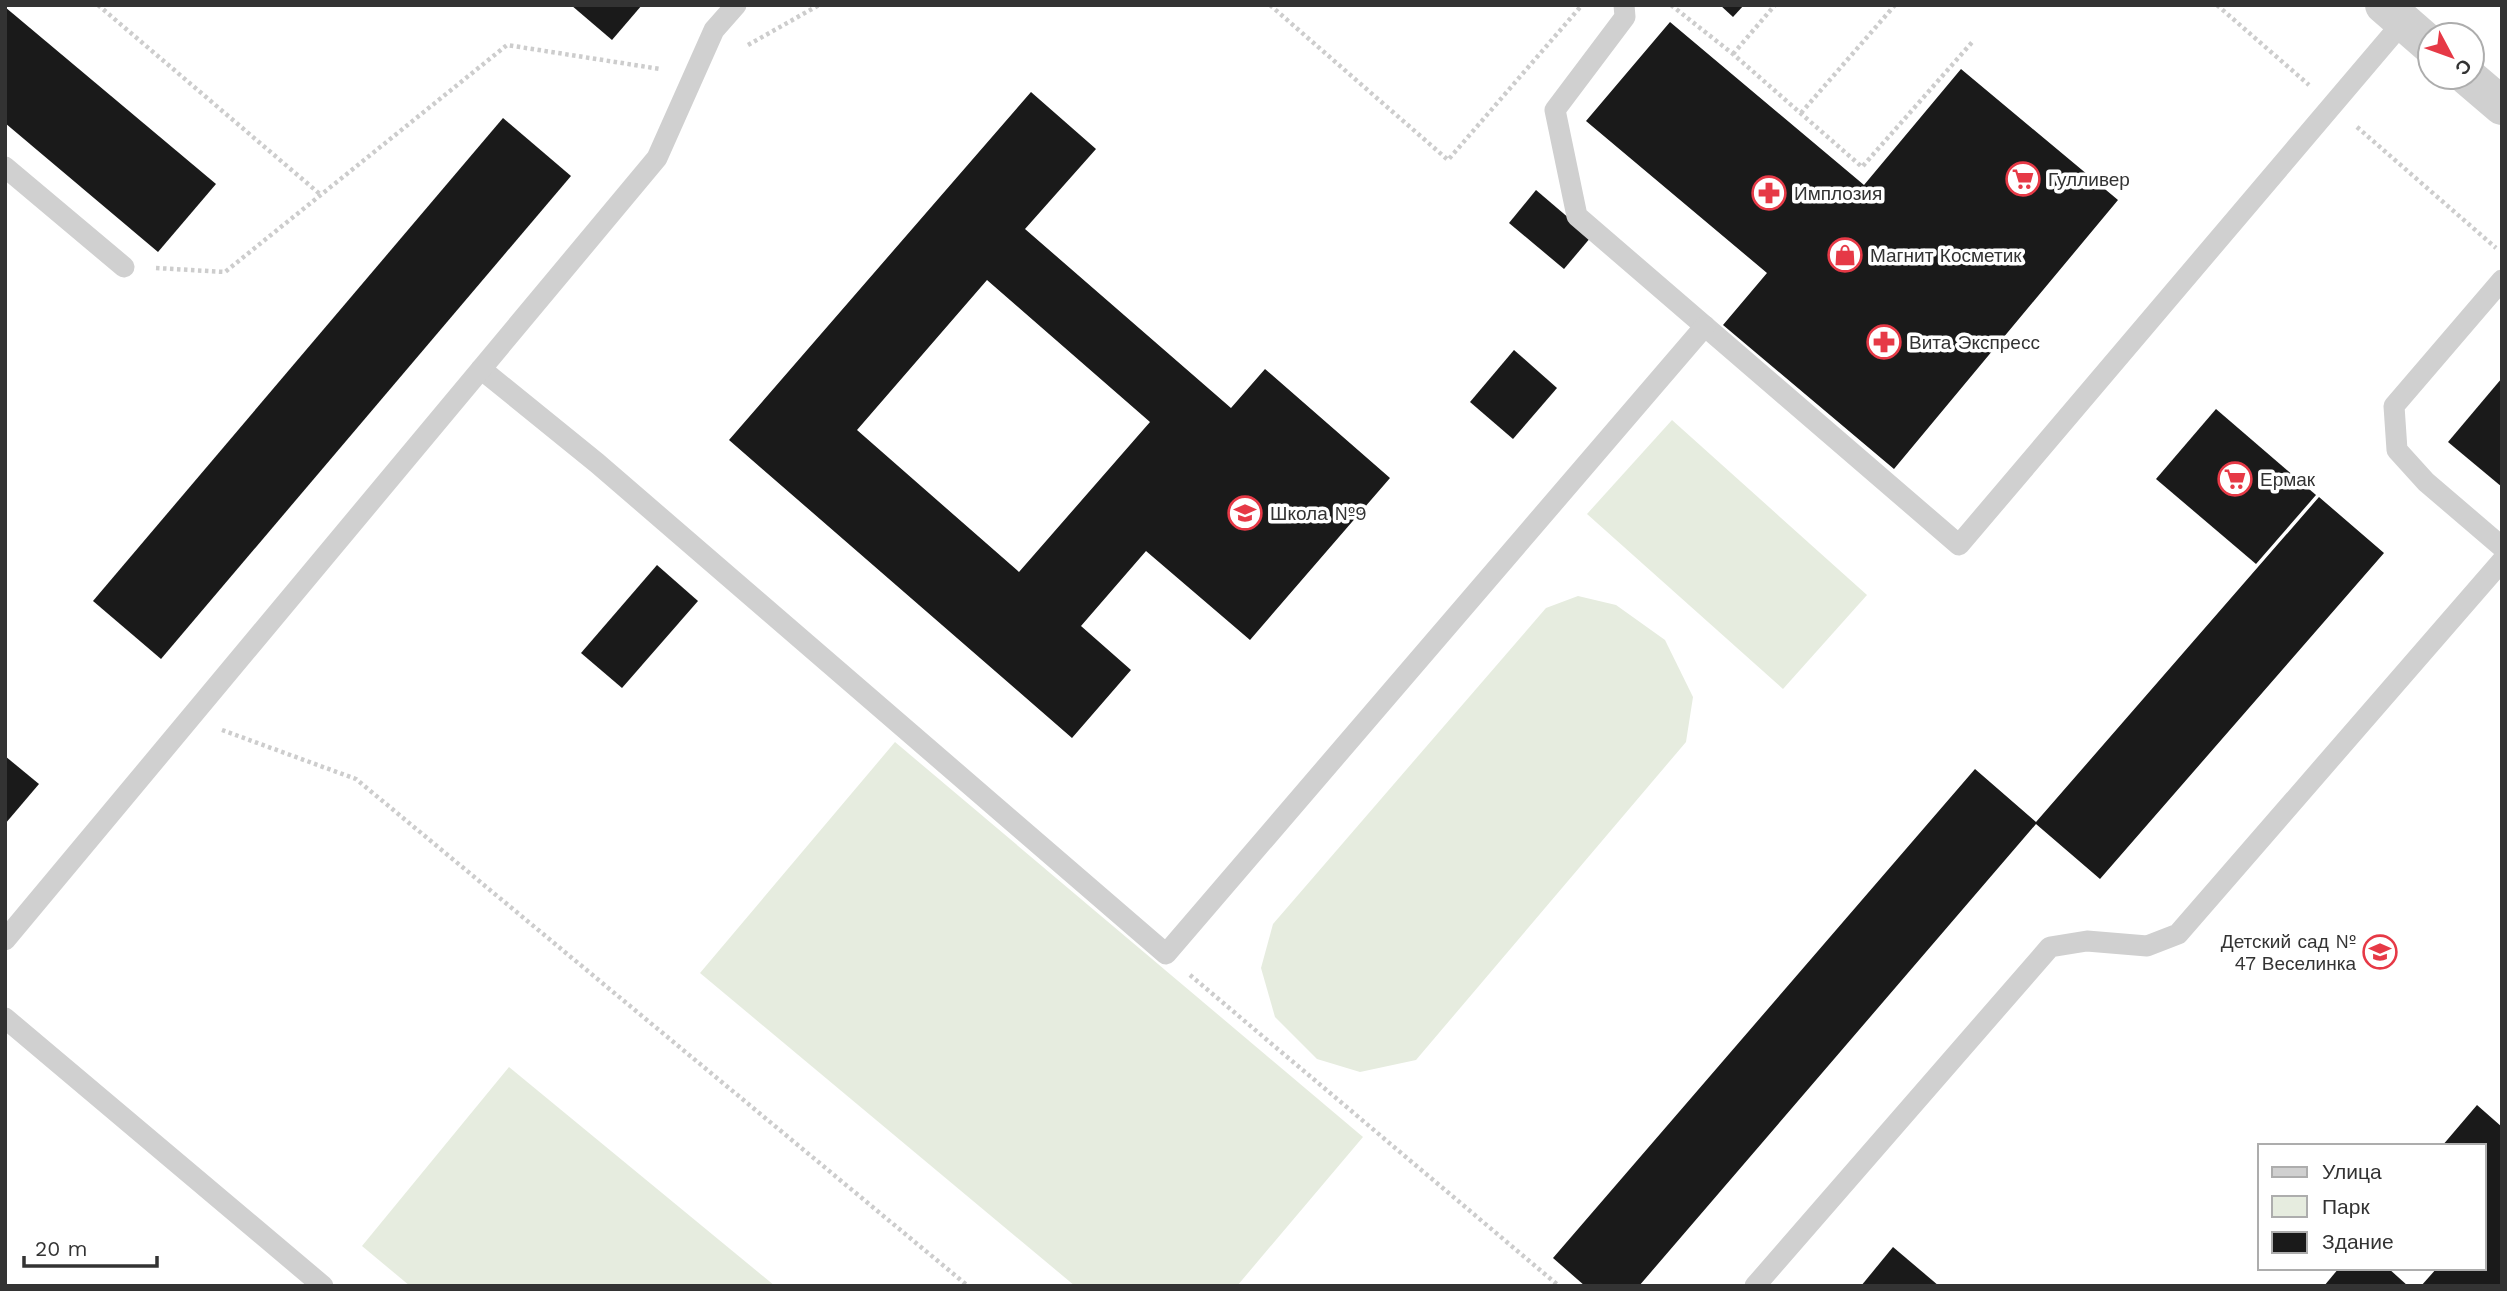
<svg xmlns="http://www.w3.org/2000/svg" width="2507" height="1291" font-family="'Work Sans',sans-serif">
	<rect width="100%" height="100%" fill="#fff"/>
	<!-- green -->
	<g fill="#e6ecdf">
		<polygon points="1672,420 1867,595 1783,689 1587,514"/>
		<polygon points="1578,596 1616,605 1665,640 1693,697 1686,742 1416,1060 1360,1072 1317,1059 1275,1017 1261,968 1273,924 1546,608"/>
		<polygon points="895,742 1363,1137 1237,1286 1075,1286 700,973"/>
		<polygon points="509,1067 775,1286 410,1286 362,1246"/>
	</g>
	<!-- building -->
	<g fill="#1a1a1a" fill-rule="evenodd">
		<polygon points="571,5 642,5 612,40"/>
		<polygon points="1720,5 1744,5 1733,17"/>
		<polygon points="5,7 216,184 158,252 5,123"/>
		<polygon points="1670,22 1864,185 1961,69 2118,200 1894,469 1723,325 1767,273 1586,121"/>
		<path d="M1031,92L1096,149L1025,229L1231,408L1265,369L1390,478L1250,640L1146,551L1081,626L1131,670L1072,738L729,440ZM987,280L1150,422L1019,572L857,430Z"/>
		<polygon points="503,118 571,176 161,659 93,601"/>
		<polygon points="1536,190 1591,237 1564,269 1509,223"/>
		<polygon points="1514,350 1557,388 1513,439 1470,402"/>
		<polygon points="2502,378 2502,487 2448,442"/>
		<polygon points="2216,409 2316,495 2256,564 2156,479"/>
		<polygon points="2319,497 2384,553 2100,879 2036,824 1639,1286 1585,1286 1553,1258 1975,769 2036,822"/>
		<polygon points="657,565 698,601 622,688 581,653"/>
		<polygon points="5,756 39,784 5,824"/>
		<polygon points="2477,1105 2502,1127 2502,1286 2421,1286 2437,1268 2484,1268 2484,1146 2442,1146"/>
		<polygon points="1893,1247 1939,1286 1861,1286"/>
		<polygon points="2339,1268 2388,1268 2408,1286 2324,1286"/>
	</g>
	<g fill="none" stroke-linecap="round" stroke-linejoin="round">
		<!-- path -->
		<g stroke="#cdcdcd" stroke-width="4.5" stroke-dasharray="3.5 3.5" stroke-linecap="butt">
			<polyline points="98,5 321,195"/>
			<polyline points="1270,5 1448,160 1582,5"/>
			<polyline points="1671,5 1733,54 1862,167 1974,40"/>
			<polyline points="2217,5 2309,85"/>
			<polyline points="748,45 819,5"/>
			<polyline points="1733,54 1775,5"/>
			<polyline points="1801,113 1895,5"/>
			<polyline points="2357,127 2496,248"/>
			<polyline points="156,268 225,272 507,45 660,69"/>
			<polyline points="222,730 356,779 968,1286"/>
			<polyline points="1190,975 1559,1286"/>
		</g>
		<!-- service -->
		<g stroke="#d0d0d0" stroke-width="21">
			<polyline points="1624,5 1625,17 1555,110 1577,216 1959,545 2403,22"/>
			<polyline points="5,167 124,267"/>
			<polyline points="2502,280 2394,406 2397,450 2426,482 2502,547"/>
			<polyline points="481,369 597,463 1166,954 1705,326"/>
			<polyline points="5,940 657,158 714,30 736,5"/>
			<polyline points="5,1018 323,1286"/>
			<polyline points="1755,1286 2050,947 2087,941 2147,946 2178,934 2502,561"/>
		</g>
		<!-- tertiary -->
		<g stroke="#d0d0d0" stroke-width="38">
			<polyline points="2384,5 2430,45"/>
			<polyline points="2468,77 2502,106"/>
		</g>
	</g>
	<!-- icons -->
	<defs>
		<symbol id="supermarket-ring" viewBox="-11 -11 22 22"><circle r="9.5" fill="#fff" stroke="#e63946" stroke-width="1.5"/><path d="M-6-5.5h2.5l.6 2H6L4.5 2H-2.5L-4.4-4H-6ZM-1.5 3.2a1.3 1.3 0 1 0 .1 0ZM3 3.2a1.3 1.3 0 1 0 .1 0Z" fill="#e63946"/></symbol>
		<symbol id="pharmacy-ring" viewBox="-11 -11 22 22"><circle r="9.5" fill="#fff" stroke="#e63946" stroke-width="1.5"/><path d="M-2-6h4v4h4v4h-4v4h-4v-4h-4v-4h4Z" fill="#e63946"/></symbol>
		<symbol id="shop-ring" viewBox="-11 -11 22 22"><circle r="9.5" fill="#fff" stroke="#e63946" stroke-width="1.5"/><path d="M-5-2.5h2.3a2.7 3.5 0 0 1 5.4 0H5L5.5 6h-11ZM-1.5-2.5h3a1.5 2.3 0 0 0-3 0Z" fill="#e63946"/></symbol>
		<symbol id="school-ring" viewBox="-11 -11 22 22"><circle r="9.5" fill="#fff" stroke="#e63946" stroke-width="1.5"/><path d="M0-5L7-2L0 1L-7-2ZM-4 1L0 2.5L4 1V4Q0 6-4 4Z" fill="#e63946"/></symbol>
	</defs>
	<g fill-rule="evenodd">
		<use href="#supermarket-ring" x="2004" y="160" width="38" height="38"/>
		<use href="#pharmacy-ring" x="1750" y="174" width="38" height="38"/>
		<use href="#shop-ring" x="1826" y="236" width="38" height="38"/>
		<use href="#pharmacy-ring" x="1865" y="323" width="38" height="38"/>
		<use href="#supermarket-ring" x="2216" y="460" width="38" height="38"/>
		<use href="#school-ring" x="1226" y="494" width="38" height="38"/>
		<use href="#school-ring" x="2361" y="933" width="38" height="38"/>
	</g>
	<g text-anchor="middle" stroke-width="7" stroke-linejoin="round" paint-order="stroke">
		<!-- poi labels -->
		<g font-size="19" fill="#333" stroke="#fff" text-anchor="start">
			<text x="2048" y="186">Гулливер</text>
			<text x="1794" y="200">Имплозия</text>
			<text x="1870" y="262">Магнит Косметик</text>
			<text x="1909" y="349">Вита Экспресс</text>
			<text x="2260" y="486">Ермак</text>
			<text x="1270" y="520">Школа №9</text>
			<text x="2356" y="948" text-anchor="end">Детский сад №<tspan x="2356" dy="22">47 Веселинка</tspan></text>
		</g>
	</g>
	<!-- border -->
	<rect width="2507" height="1291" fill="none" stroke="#333333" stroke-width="14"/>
	<!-- legend -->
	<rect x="2258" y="1144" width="228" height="126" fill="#ffffff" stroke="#adadad" stroke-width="2"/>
	<rect x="2272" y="1167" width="35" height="10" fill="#d0d0d0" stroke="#adadad" stroke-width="2"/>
	<text x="2322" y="1179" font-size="21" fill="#333333">Улица</text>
	<rect x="2272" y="1196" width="35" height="21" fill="#e6ecdf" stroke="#adadad" stroke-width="2"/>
	<text x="2322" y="1214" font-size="21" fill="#333333">Парк</text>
	<rect x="2272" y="1232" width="35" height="21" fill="#1a1a1a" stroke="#adadad" stroke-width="2"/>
	<text x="2322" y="1249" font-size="21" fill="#333333">Здание</text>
	<!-- north arrow -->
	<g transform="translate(2451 56) rotate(131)"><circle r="33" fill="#ffffff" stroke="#adadad" stroke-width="2"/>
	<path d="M0-5L12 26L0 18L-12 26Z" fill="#e63946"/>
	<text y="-10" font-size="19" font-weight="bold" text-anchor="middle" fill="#333333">С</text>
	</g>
	<!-- scale -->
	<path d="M24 1256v10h133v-10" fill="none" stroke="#333333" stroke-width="3.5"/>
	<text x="35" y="1256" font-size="21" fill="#333333" stroke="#ffffff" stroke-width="5" paint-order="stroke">20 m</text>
</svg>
